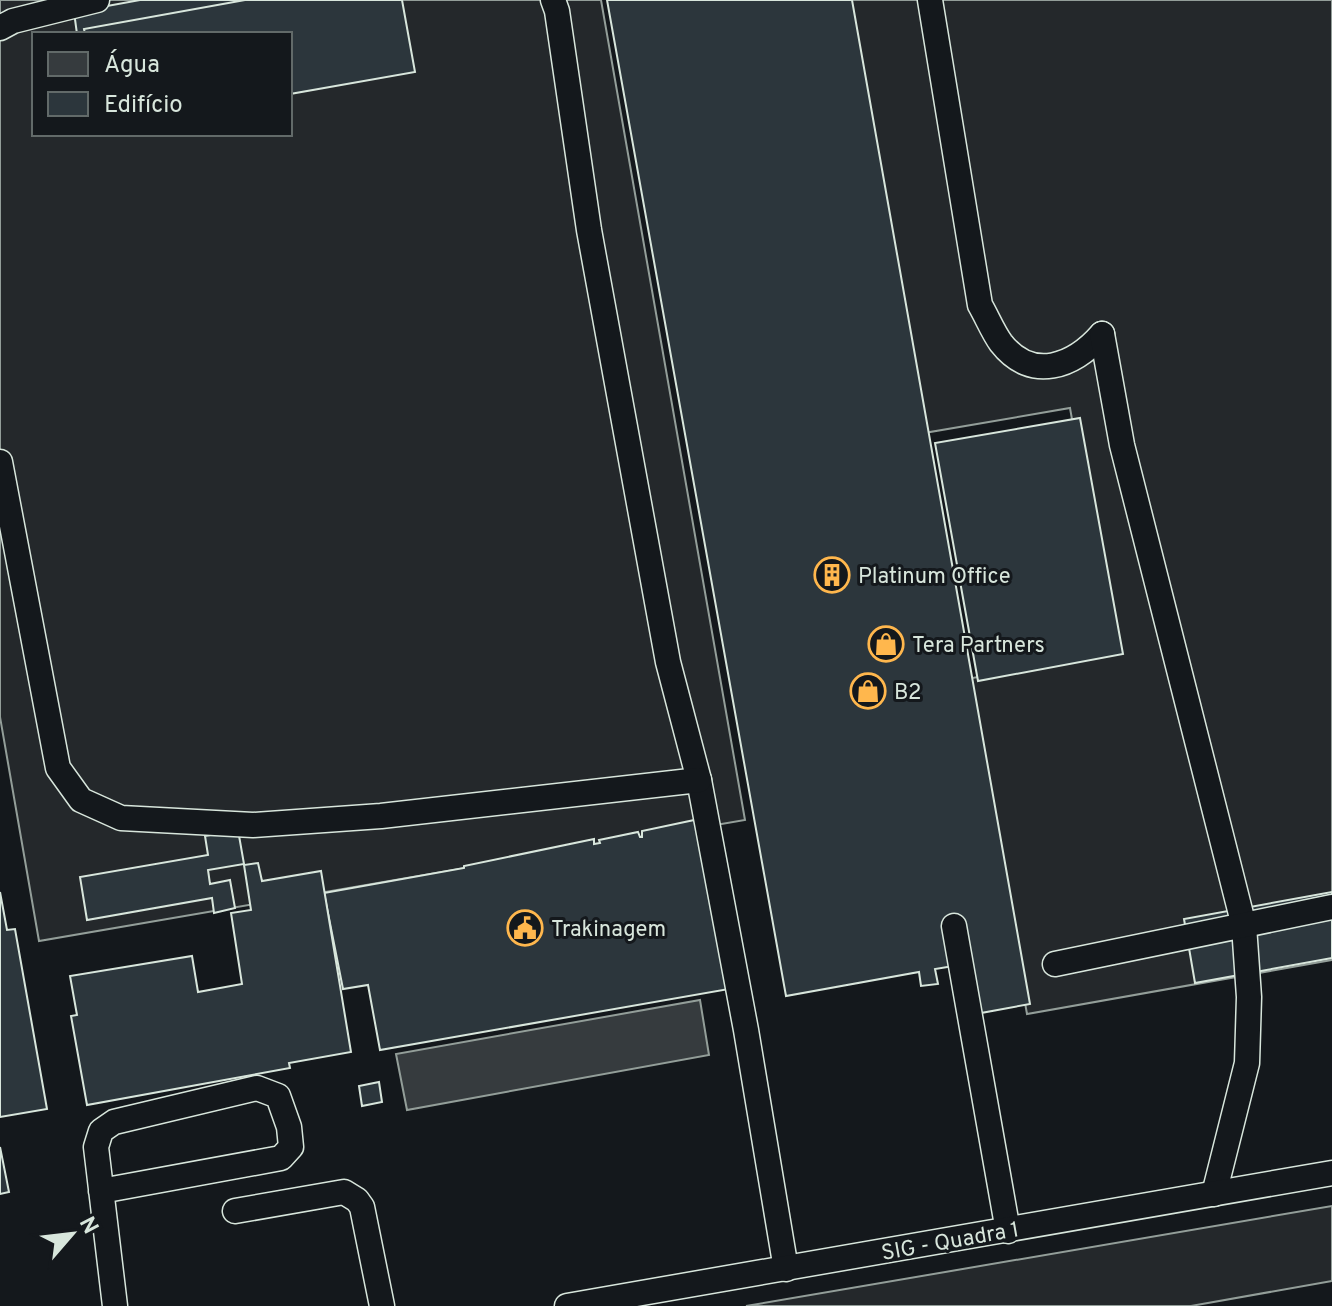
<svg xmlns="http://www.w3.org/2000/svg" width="1332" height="1306" font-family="Overpass,sans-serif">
	<rect width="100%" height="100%" fill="#14181c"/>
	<!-- parking -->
	<g fill="#24282b" stroke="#939e99" stroke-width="2" fill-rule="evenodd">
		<path d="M0,0H601L745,820L39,941L0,717ZM34,34H290V134H34Z"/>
		<polygon points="845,0 1332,0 1332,960 1027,1014 967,679 1113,652 1070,408 924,433"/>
		<polygon points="1332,1206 1332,1281 1191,1306 746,1306"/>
	</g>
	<!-- water -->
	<polygon fill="#363b3e" stroke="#939e99" stroke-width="2" points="700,1000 709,1055 407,1110 396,1054"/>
	<!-- building -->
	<g fill="#2c363c" stroke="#d8e6dc" stroke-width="2">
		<polygon points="140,0 397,0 410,63 290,86 290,34 77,34 74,12"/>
		<polygon points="245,0 402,0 415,72 290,94 290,34 85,34 84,29"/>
		<polygon points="607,0 852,0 1030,1004 981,1013 972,963 935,969 938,984 921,986 919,972 786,996"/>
		<polygon points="1080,418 1123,654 978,681 935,443"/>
		<polygon points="699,819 729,989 380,1050 368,985 343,989 324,893 464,868 464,866 594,839 594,844 600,843 599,840 638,832 640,837 642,837 642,831"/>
		<polygon points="238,830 244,864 208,870 210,884 230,880 235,908 214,913 212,898 87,920 80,877 208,855 205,836"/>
		<polygon points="258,863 262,881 321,871 351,1052 289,1063 290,1068 87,1105 71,1016 77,1015 70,976 192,956 198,992 242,984 231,913 251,910 244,865"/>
		<polygon points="0,892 7,930 15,929 47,1109 0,1117"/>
		<polygon points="1332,892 1332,958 1195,983 1184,919"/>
		<polygon points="379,1082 382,1102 362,1106 359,1086"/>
		<polygon points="0,1147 9,1192 0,1194"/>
	</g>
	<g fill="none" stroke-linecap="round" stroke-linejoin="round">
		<defs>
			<g id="service">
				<polyline points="553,0 557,11 589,230 668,662 699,780 746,1030 786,1269"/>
				<path d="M930,0L980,305C987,317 993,332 1001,343C1032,383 1074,366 1102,334"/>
				<polyline points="0,28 13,21 97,0"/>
				<polyline points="1102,334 1122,445 1244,926 1249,997 1247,1063 1214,1194"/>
				<polyline points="0,462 58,768 81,800 121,818 253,825 381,816 699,780"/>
				<polyline points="954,926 1008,1231"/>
				<polyline points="1055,964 1332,907"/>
				<polyline points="101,1191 281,1158 291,1147 289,1127 278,1096 257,1088 114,1122 101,1131 96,1147 115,1306"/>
				<polyline points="235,1211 344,1192 357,1200 362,1207 382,1306"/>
				<polyline points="567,1306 1332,1173"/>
			</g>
		</defs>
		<!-- service casing -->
		<use href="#service" stroke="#d8e6dc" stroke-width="27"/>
		<!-- service -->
		<use href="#service" stroke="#14181c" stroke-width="24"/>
	</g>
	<!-- icons -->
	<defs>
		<symbol id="building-ring" viewBox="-11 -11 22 22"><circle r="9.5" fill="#14181c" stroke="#ffb74d" stroke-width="1.5"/><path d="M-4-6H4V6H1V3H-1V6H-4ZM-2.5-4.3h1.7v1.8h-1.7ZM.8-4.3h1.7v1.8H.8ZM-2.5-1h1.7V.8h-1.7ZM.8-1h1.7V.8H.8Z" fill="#ffb74d"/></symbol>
		<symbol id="shop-ring" viewBox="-11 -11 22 22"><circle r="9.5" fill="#14181c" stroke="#ffb74d" stroke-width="1.5"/><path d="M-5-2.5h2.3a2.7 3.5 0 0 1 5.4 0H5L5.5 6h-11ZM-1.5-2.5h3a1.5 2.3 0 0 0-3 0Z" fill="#ffb74d"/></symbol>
		<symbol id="civic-ring" viewBox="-11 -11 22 22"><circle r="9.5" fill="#14181c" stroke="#ffb74d" stroke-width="1.5"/><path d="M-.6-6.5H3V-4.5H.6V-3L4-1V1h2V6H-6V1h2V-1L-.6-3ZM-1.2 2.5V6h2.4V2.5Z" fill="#ffb74d"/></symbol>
	</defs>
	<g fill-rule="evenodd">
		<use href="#building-ring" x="812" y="555" width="40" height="40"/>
		<use href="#shop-ring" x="866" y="624" width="40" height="40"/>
		<use href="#shop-ring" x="848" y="671" width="40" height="40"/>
		<use href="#civic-ring" x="505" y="908" width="40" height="40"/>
	</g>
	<g text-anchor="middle" stroke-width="6" stroke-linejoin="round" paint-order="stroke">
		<!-- poi labels -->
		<g font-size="22" fill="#d8e6dc" stroke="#14181c" text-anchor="start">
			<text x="858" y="583">Platinum Office</text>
			<text x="912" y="652">Tera Partners</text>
			<text x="894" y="699">B2</text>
			<text x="551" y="936">Trakinagem</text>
		</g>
		<!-- street labels -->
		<g font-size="22" fill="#d8e6dc" stroke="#14181c">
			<text transform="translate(950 1240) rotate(-10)" y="8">SIG - Quadra 1</text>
		</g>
	</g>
	<!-- legend -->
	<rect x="32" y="32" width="260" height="104" fill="#14181c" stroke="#626a69" stroke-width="2"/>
	<rect x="48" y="52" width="40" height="24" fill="#363b3e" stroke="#626a69" stroke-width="2"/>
	<text x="104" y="72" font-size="24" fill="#d8e6dc">Água</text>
	<rect x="48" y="92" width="40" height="24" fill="#2c363c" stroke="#626a69" stroke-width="2"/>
	<text x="104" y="112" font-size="24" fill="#d8e6dc">Edifício</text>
	<!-- north arrow -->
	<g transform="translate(72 1234) rotate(62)" stroke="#14181c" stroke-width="6" paint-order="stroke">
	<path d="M0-6L14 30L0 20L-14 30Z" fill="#d8e6dc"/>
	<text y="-12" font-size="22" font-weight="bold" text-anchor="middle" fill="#d8e6dc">N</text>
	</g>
</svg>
